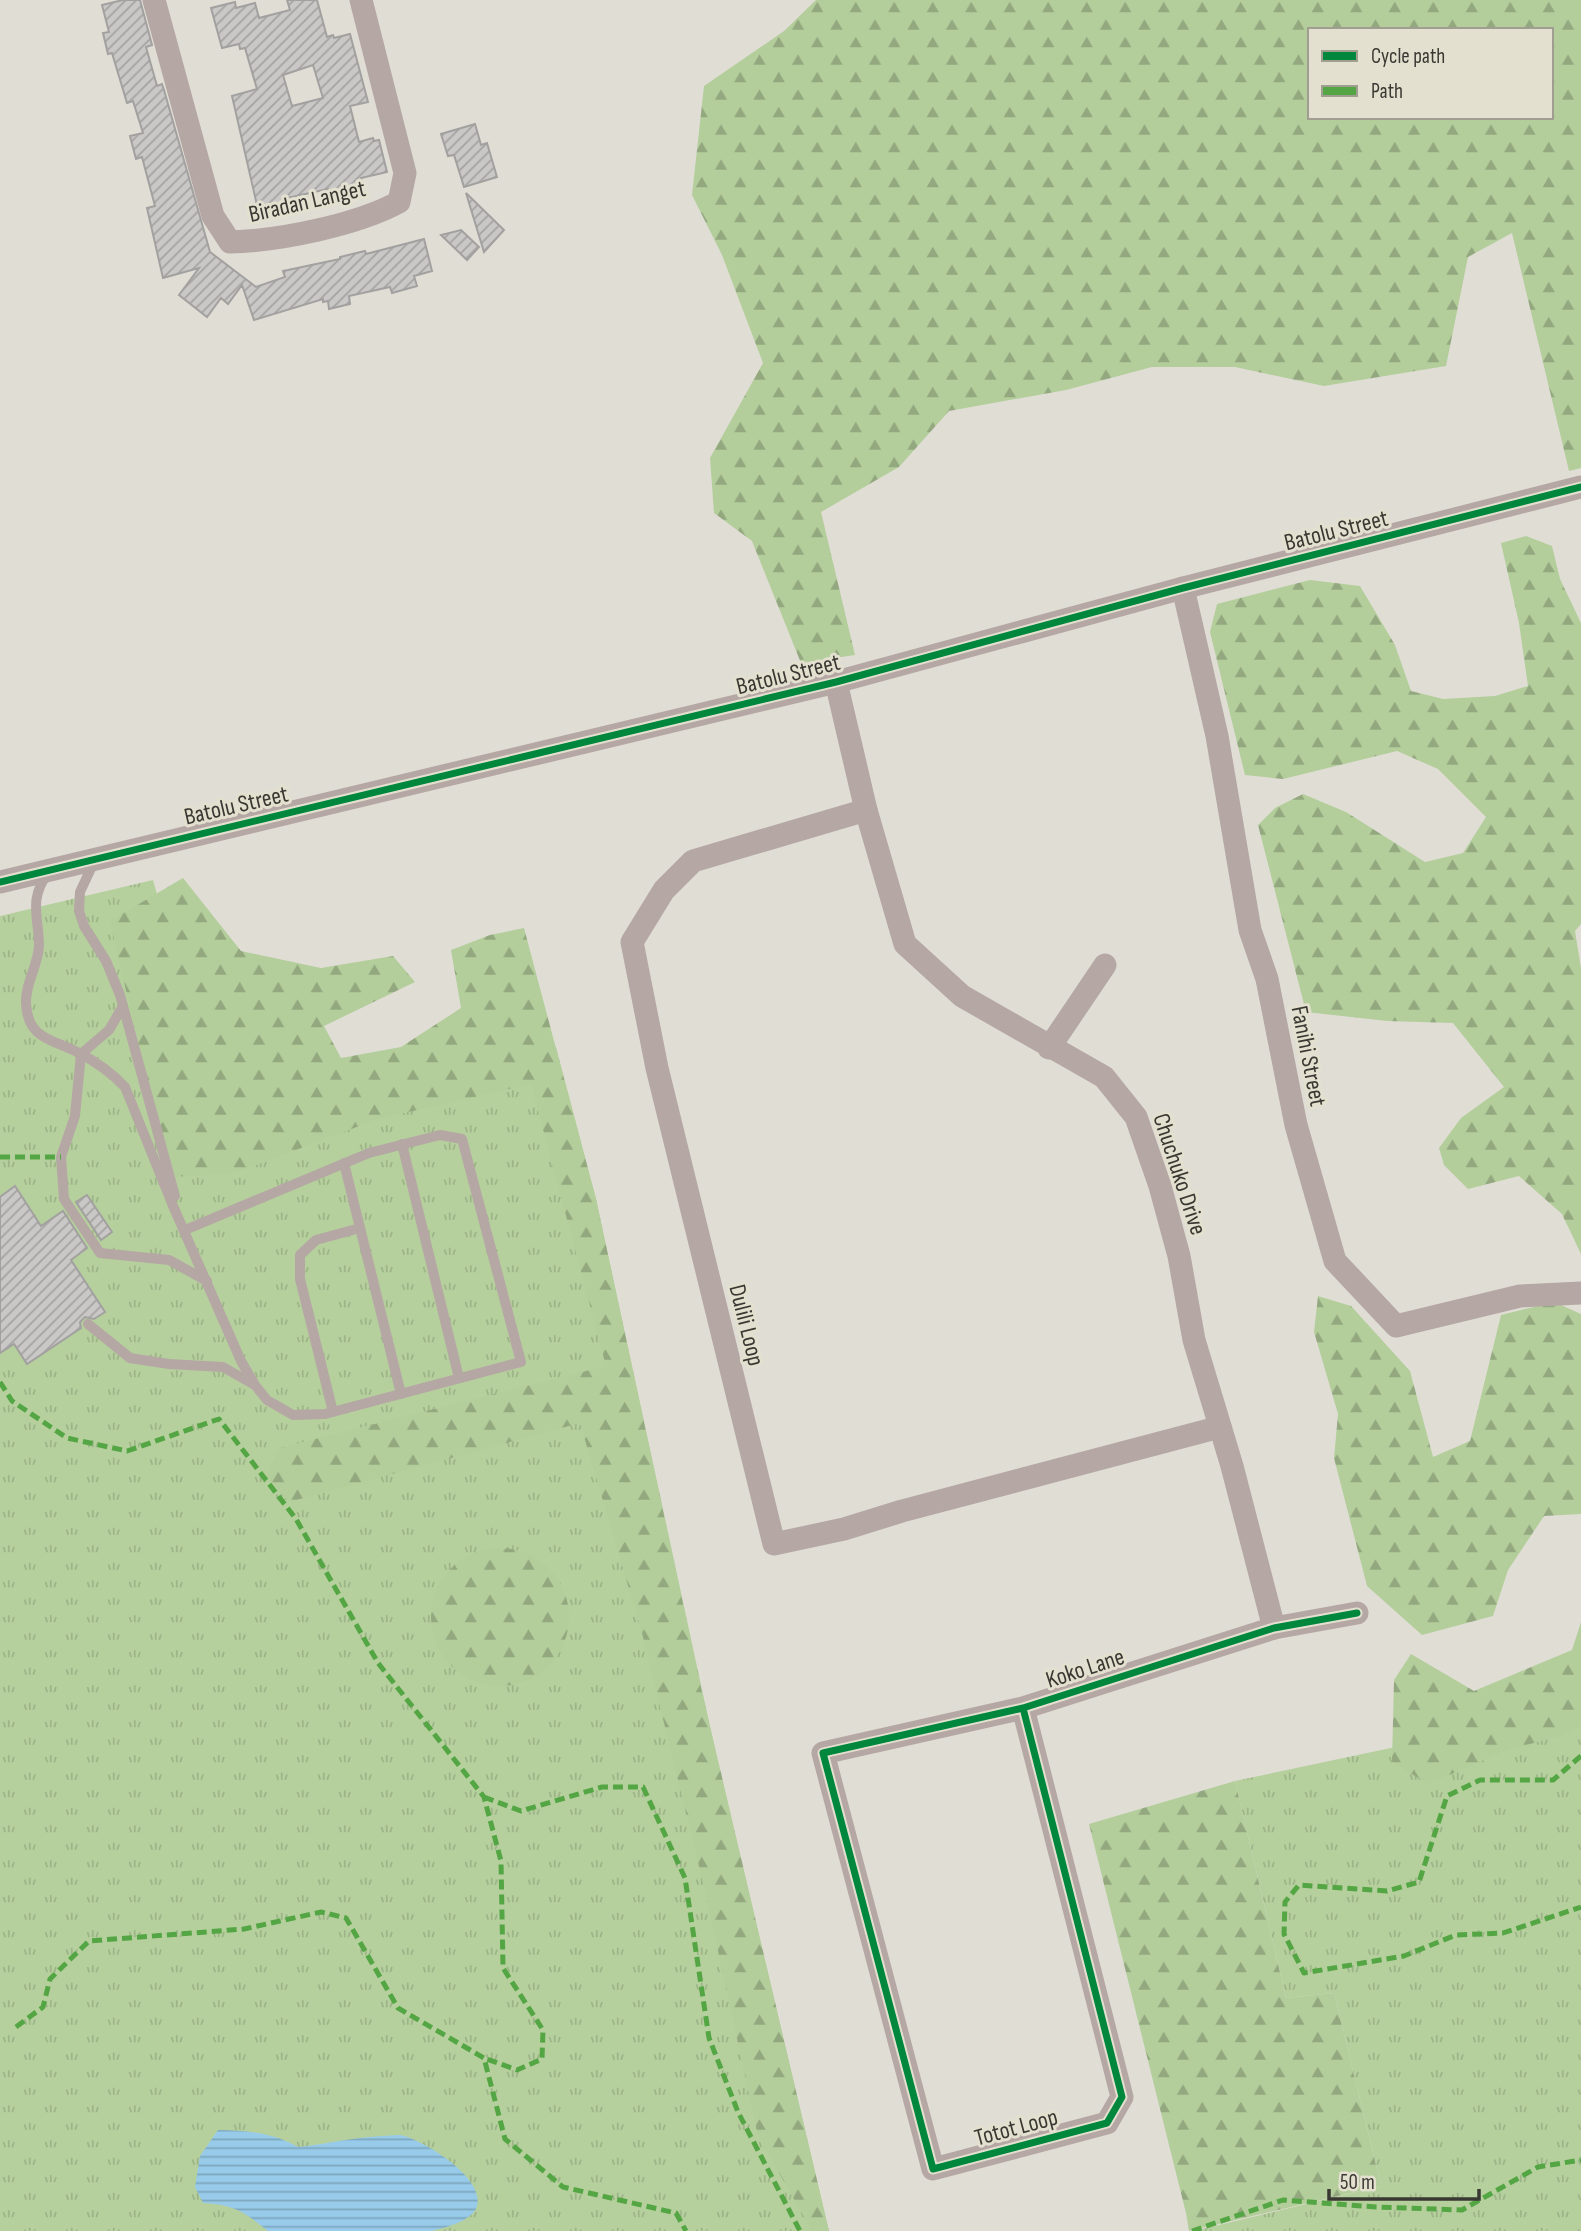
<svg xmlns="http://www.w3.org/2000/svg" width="1581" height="2231" font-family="'Sofia Sans Condensed',sans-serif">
	<defs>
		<pattern id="grass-tufts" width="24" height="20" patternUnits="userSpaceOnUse" patternTransform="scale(1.75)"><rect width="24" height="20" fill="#b6d09d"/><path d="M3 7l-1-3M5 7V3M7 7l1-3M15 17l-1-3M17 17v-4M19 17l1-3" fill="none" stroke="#9db388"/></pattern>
		<pattern id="forest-firs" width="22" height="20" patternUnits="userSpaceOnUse" patternTransform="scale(1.75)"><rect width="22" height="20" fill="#b3ce9b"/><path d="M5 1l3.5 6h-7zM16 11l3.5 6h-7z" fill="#93a87f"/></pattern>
		<pattern id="water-rules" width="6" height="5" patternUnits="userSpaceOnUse" patternTransform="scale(1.75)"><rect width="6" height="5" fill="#98cbea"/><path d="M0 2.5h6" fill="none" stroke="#7da6be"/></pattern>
		<pattern id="building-hatch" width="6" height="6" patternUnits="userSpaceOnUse" patternTransform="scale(1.75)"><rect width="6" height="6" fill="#c9c8c7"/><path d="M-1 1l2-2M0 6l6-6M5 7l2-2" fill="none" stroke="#a4a3a2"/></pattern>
	</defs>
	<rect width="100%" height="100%" fill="#e0ddd5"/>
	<!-- grass -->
	<g fill="url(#grass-tufts)">
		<polygon points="153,880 189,1006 367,1099 556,1047 596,1199 717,1759 829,2231 0,2231 0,916"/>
		<polygon points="1581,1717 1581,2231 1194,2231 1381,2186 1334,1993 1286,1998 1235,1781 1457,1734"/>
	</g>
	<!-- forest -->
	<g fill="url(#forest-firs)" fill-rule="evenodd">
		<path d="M816,0H1581V468L1569,471L1512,233L1468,257L1446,366L1324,386L1235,367H1152L1066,390L949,411L899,467L821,512L855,655L801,663L752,541L714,513L710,458L763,363L722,255L692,195L704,86L784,31ZM1310,30H1551V117H1310Z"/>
		<polygon points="1526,536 1552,546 1560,579 1581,623 1581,924 1575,931 1581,968 1581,1254 1562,1214 1519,1176 1468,1189 1444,1165 1439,1148 1461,1118 1504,1087 1453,1023 1387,1021 1306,1012 1258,825 1275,808 1303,794 1346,812 1425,862 1463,853 1486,817 1438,769 1397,751 1283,779 1245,775 1210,632 1217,604 1310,580 1360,586 1395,645 1411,691 1443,699 1495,696 1528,686 1519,623 1501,543"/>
		<polygon points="183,878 241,951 321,968 393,956 415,982 324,1026 341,1058 401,1047 461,1008 451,950 490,935 524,928 596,1199 701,1688 829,2231 812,2231 758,2136 705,1891 642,1633 580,1423 289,1502 266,1477 279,1448 606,1366 531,1084 378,1119 232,1174 169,1177 110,921"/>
		<polygon points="1318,1296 1351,1306 1410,1371 1433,1457 1470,1441 1501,1315 1554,1302 1581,1314 1581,1514 1544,1516 1508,1570 1493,1616 1422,1635 1367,1586 1334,1458 1338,1414 1314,1332"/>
		<circle cx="500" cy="1617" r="69"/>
		<polygon points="1581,1622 1581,1726 1561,1736 1510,1749 1428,1784 1392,1762 1394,1680 1411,1654 1474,1691 1572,1650"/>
		<polygon points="1235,1781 1286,1998 1334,1993 1381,2186 1189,2231 1186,2213 1089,1824"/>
	</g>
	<!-- water -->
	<path fill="url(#water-rules)" d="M218,2130C248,2131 272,2132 298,2147C327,2144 354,2137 383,2136C390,2136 398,2134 404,2136C426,2142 485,2178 477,2206C473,2221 444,2228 431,2231H268C243,2211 234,2205 203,2203L195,2187L200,2156Z"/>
	<!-- building -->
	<g fill="url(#building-hatch)" stroke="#a2a1a0" stroke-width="2" fill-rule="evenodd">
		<polygon points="123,0 140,0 152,45 146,47 157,86 162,84 164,90 210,252 256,287 285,277 283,271 340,259 340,257 365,251 366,254 424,239 432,271 414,276 417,286 392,293 390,287 349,296 350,304 329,309 328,301 323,302 323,299 254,320 242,285 228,304 221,298 207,317 179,295 199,268 163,278 147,208 155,206 142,157 136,159 130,136 143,133 133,101 127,103 112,53 108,54 103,33 109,32 102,5"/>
		<path d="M287,0H317L327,37L333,35L334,38L350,34L368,102L350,106L359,142L373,138L374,141L379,140L387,172L361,178L362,185L329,194L328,189L287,198L289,207L259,214L232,96L257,89L245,48L240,49L239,44L222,48L211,8L235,2L236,8L255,3L259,18L290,10ZM313,65L323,98L292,106L283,75Z"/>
		<polygon points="475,124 481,145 487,143 497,177 464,187 454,155 448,156 441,134"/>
		<polygon points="466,193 504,230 484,252"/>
		<polygon points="461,230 479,247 467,260 441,235"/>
		<polygon points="15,1186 41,1226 63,1211 87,1248 71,1260 105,1312 94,1319 85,1317 80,1322 81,1328 27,1364 14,1344 0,1353 0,1197"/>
		<polygon points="87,1195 112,1232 101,1240 76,1202"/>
	</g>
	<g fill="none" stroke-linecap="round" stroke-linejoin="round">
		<!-- service -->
		<g stroke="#b5a7a4" stroke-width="10">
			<polyline points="94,862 80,892 79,911 84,926 106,961 120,995 175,1196"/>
			<path d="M48,873C28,900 39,917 39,946C38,966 25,983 26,1004C28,1039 52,1039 77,1052C95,1061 111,1072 125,1087L173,1206L241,1361L255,1385L267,1400L293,1415L325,1414L521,1362L462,1139L440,1135L369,1153L185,1230"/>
			<polyline points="123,1006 109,1030 81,1054 75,1116 61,1157 64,1199 100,1253 169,1260 207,1281"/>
			<polyline points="402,1144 459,1378"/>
			<polyline points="344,1163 401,1394"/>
			<polyline points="88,1324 130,1358 169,1364 223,1367 253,1384"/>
			<polyline points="333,1412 300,1279 300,1255 316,1240 360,1228"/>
		</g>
		<!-- minor -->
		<g stroke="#b5a7a4" stroke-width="23">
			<path d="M154,0L213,216L230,242C278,241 357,225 399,202L405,173L361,0"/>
			<polyline points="1183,588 1217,736 1250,930 1267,979 1296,1125 1335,1261 1396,1326 1520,1296 1581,1293"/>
			<polyline points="836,682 866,810 905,944 962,996 1104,1077 1136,1117 1160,1186 1179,1256 1194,1340 1232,1466 1274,1628"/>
			<polyline points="866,810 693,861 664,890 632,942 657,1068 774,1544 844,1529 902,1511 1220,1427"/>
			<polyline points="0,882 836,682 1183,588 1581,487"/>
			<polyline points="1049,1048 1105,965"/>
			<polyline points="1023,1708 1122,2097 1107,2123 933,2169 823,1753 1023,1708 1274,1628 1357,1613"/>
		</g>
		<!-- quiet -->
		<g stroke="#54a644" stroke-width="5" stroke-dasharray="10 5" stroke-linecap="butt">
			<polyline points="0,1157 61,1157"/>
			<polyline points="0,1382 12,1401 67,1438 127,1451 219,1419 296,1519 378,1663 484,1797 501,1861 503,1968 543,2030 542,2059 517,2070 484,2058"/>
			<polyline points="1581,1756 1553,1780 1480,1780 1447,1796 1419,1882 1387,1891 1299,1885 1285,1902 1284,1934 1304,1973 1404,1956 1456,1935 1503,1933 1581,1907"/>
			<polyline points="484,1797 521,1811 602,1787 643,1787 685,1878 709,2038 738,2112 800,2231"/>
			<polyline points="16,2027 43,2007 50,1979 89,1941 244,1929 321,1912 346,1918 398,2008 484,2058 505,2139 563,2187 676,2213 686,2231"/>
			<polyline points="1192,2231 1283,2200 1376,2207 1462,2210 1538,2167 1581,2160"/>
		</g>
		<defs>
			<g id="cycleway">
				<polyline points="0,882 836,682 1183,588 1581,487"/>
				<polyline points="1023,1708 1122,2097 1107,2123 933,2169 823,1753 1023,1708 1274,1628 1357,1613"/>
			</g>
		</defs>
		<!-- cycleway casing -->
		<use href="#cycleway" stroke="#e4e0d0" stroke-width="11"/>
		<!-- cycleway -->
		<use href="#cycleway" stroke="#00873e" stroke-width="7"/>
	</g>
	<g text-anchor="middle" stroke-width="6" stroke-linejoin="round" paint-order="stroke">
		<!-- street labels -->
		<g font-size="24" fill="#3a3832" stroke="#e4e0d0">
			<text transform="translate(307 201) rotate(-13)" y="8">Biradan Langet</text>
			<text transform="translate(1336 530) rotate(-14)" y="8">Batolu Street</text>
			<text transform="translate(788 674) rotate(-14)" y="8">Batolu Street</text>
			<text transform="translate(236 805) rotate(-13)" y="8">Batolu Street</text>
			<text transform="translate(1309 1056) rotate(79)" y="8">Fanihi Street</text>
			<text transform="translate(1180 1174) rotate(72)" y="8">Chuchuko Drive</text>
			<text transform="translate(747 1325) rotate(76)" y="8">Dulili Loop</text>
			<text transform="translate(1085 1668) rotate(-18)" y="8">Koko Lane</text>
			<text transform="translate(1016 2127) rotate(-15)" y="8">Totot Loop</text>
		</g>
	</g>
	<!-- legend -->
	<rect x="1308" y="28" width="245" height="91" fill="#e4e0d0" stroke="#a09d91" stroke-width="2"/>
	<rect x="1322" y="51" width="35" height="10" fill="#00873e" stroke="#a09d91" stroke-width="2"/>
	<text x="1371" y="63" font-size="21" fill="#3a3832">Cycle path</text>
	<rect x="1322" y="86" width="35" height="10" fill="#54a644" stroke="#a09d91" stroke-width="2"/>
	<text x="1371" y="98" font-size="21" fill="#3a3832">Path</text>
	<!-- scale -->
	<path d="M1329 2189v10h150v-10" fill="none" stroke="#3a3832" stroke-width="3.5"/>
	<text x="1340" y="2189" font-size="21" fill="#3a3832" stroke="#e4e0d0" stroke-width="5" paint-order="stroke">50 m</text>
</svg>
